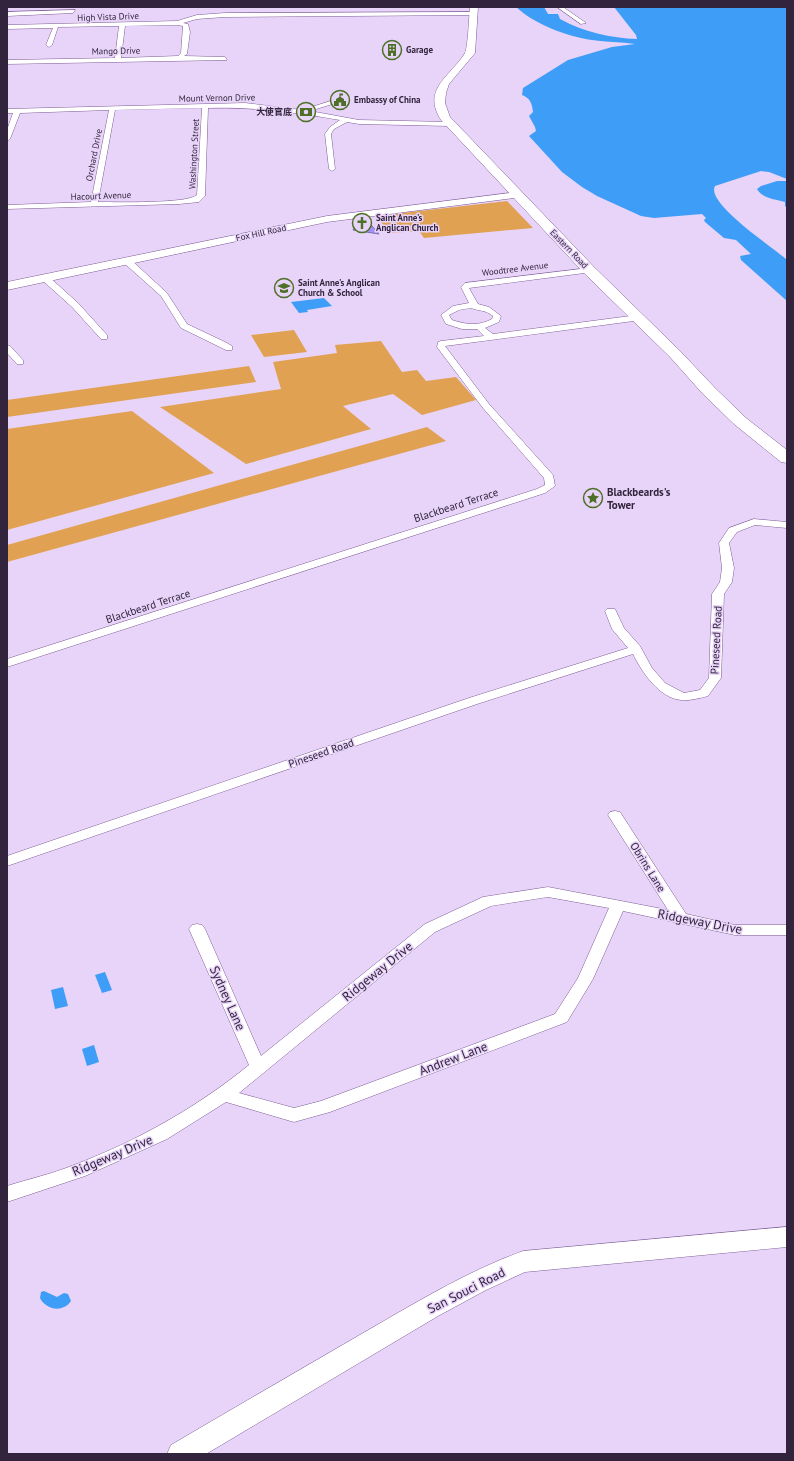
<svg xmlns="http://www.w3.org/2000/svg" width="794" height="1461" font-family="'PT Sans','Noto Sans SC',sans-serif">
	<rect width="100%" height="100%" fill="#e8d4f9"/>
	<!-- green -->
	<g fill="#e0a152">
		<polygon points="507,201 533,228 424,238 419,231 390,233 376,216"/>
		<polygon points="294,330 307,352 264,357 251,335"/>
		<polygon points="381,341 402,372 417,370 426,381 456,377 476,400 422,415 393,394 343,406 371,429 246,464 160,407 281,389 273,362 337,353 335,345"/>
		<polygon points="249,366 256,382 7,417 7,400"/>
		<polygon points="132,411 214,473 7,530 7,429"/>
		<polygon points="427,427 446,441 7,562 7,545"/>
	</g>
	<!-- water -->
	<g fill="#3e9df6">
		<path d="M516,7H544L548,14H558L560,19C583,32 611,38 637,39L636,35L614,7H787V179L769,172L761,171L715,186C705,203 774,248 787,260V301L741,260L740,256L751,254L736,240L724,238L705,222L704,220L706,218L702,214L654,218L641,216L597,196L582,187L562,172L529,136L536,131L535,127L529,116L533,112C532,103 530,98 522,95L523,88L568,60L612,47L635,44C621,42 606,42 592,40C566,36 536,25 516,7Z"/>
		<path d="M777,181H787V208L785,206V202C775,199 763,199 757,189L761,186Z"/>
		<polygon points="324,298 332,306 307,310 308,312 299,313 291,302"/>
		<polygon points="105,972 112,990 102,993 95,975"/>
		<polygon points="63,987 68,1006 55,1009 51,990"/>
		<polygon points="94,1045 99,1062 87,1066 82,1049"/>
		<path d="M44,1291L57,1297L64,1293L68,1294L71,1301C63,1313 46,1310 40,1298L41,1292Z"/>
	</g>
	<!-- building -->
	<polygon fill="#a490ff" stroke="#786fab" points="366,219 379,234 353,230 359,220"/>
	<g fill="none" stroke-linecap="round" stroke-linejoin="round">
		<defs>
			<g id="minor">
				<polygon points="557,7 563,7 586,23 581,24"/>
				<polygon points="75,10 73,13 7,16 7,12"/>
				<path d="M473,12L475,15L225,17L197,19L183,23L188,24L190,32L187,54L184,56L225,57L227,60L7,64V60L115,58L119,26L58,27L52,45L49,47L46,45L53,28L7,29V25L177,21L197,15L225,13ZM177,25L183,26L181,53L178,56L121,58L125,26Z"/>
				<path d="M340,98L343,100L342,101L310,111L359,120L449,122L452,124L449,126L359,124L347,122L334,129L331,134L335,169L332,171L329,169L325,134L330,127L340,120C294,112 255,107 208,108L205,196L199,202L179,204L7,209V205L91,202L109,110L20,113L10,139L7,141V130L13,113H7V109L245,103L302,110ZM202,108L197,195C187,204 116,202 98,202L115,110Z"/>
				<polygon points="124,259 130,259 167,293 187,324 227,343 232,346 232,350 226,350 181,328 161,296 124,263"/>
				<path d="M589,268L593,270L592,272L469,288L478,304L489,307L501,316L499,322L485,328L493,334L638,315L641,316V320L445,346L489,404L553,475L555,486L545,493L7,667V659L537,489L545,485L544,478L483,408L437,347L438,342L441,341L484,336L477,329H462L446,324L441,315L453,306L469,303L461,287L465,283ZM471,308C479,311 486,310 493,316L492,319C479,326 467,325 452,320L449,315L459,310Z"/>
				<polygon points="42,276 48,276 78,303 107,335 107,339 101,339 72,307 42,280"/>
				<polygon points="7,345 10,346 23,360 23,364 17,364 7,353"/>
				<path d="M754,519L787,522V528L755,525L737,532L729,543L734,568L732,582L724,594L721,678L708,696C700,698 689,701 681,700C659,698 642,672 633,654L477,704L7,866V856L469,698L628,648L612,629L605,611L607,609H615L624,628L640,646L652,668L665,683L684,693L700,690L709,678L712,594L720,582L722,568L719,543L729,528Z"/>
				<path d="M615,811L620,812L686,914L735,925H787V935H735L623,911L593,979L567,1022L330,1112L294,1122L226,1102L167,1139L85,1176L7,1202V1186C29,1179 52,1174 74,1165C137,1141 196,1108 249,1065L189,929L192,925L197,924L202,925L205,929L261,1056L425,924L483,897L548,887L668,910L608,815L610,812ZM548,897L609,908L578,978L555,1014L321,1101L294,1108L239,1093L435,932L491,906Z"/>
			</g>
			<path id="tertiary" d="M787,1227V1247L525,1272L486,1290L438,1316L206,1454H167L171,1445C234,1408 296,1372 358,1336C412,1305 465,1272 523,1251Z"/>
			<polygon id="secondary" points="518,192 523,195 522,197 327,222 7,290 7,282 327,216"/>
			<path id="trunk" d="M470,7H478L475,53L449,84L446,93L445,103L450,117L594,267L680,351L715,388L746,418L787,450V463L781,462L734,424L703,394L670,357L584,273L441,120C421,89 451,76 465,53C468,47 469,16 470,7Z"/>
		</defs>
		<!-- minor casing -->
		<use href="#minor" stroke="#7d5d94" stroke-width="1"/>
		<!-- tertiary casing -->
		<use href="#tertiary" stroke="#7d5d94" stroke-width="1"/>
		<!-- secondary casing -->
		<use href="#secondary" stroke="#7d5d94" stroke-width="1"/>
		<!-- trunk casing -->
		<use href="#trunk" stroke="#7d5d94" stroke-width="1"/>
		<!-- minor -->
		<use href="#minor" fill="#fff" fill-rule="evenodd"/>
		<!-- tertiary -->
		<use href="#tertiary" fill="#fff" fill-rule="evenodd"/>
		<!-- secondary -->
		<use href="#secondary" fill="#fff" fill-rule="evenodd"/>
		<!-- trunk -->
		<use href="#trunk" fill="#fff" fill-rule="evenodd"/>
	</g>
	<!-- icons -->
	<defs>
		<symbol id="building-ring" viewBox="-11 -11 22 22"><circle r="9.5" fill="#e8d4f9" stroke="#4e6f26" stroke-width="1.5"/><path d="M-4-6H4V6H1V3H-1V6H-4ZM-2.5-4.3h1.7v1.8h-1.7ZM.8-4.3h1.7v1.8H.8ZM-2.5-1h1.7V.8h-1.7ZM.8-1h1.7V.8H.8Z" fill="#4e6f26"/></symbol>
		<symbol id="civic-ring" viewBox="-11 -11 22 22"><circle r="9.5" fill="#e8d4f9" stroke="#4e6f26" stroke-width="1.5"/><path d="M-.6-6.5H3V-4.5H.6V-3L4-1V1h2V6H-6V1h2V-1L-.6-3ZM-1.2 2.5V6h2.4V2.5Z" fill="#4e6f26"/></symbol>
		<symbol id="bank-ring" viewBox="-11 -11 22 22"><circle r="9.5" fill="#e8d4f9" stroke="#4e6f26" stroke-width="1.5"/><path d="M-6-4H6V4H-6ZM0-2.3a2.3 2.3 0 1 0 0 4.6a2.3 2.3 0 1 0 0-4.6Z" fill="#4e6f26"/></symbol>
		<symbol id="church-ring" viewBox="-11 -11 22 22"><circle r="9.5" fill="#e8d4f9" stroke="#4e6f26" stroke-width="1.5"/><path d="M-1.2-6h2.4v3.5h3.3v2.4h-3.3V6h-2.4V-.1h-3.3v-2.4h3.3Z" fill="#4e6f26"/></symbol>
		<symbol id="school-ring" viewBox="-11 -11 22 22"><circle r="9.5" fill="#e8d4f9" stroke="#4e6f26" stroke-width="1.5"/><path d="M0-5L7-2L0 1L-7-2ZM-4 1L0 2.5L4 1V4Q0 6-4 4Z" fill="#4e6f26"/></symbol>
		<symbol id="sight-ring" viewBox="-11 -11 22 22"><circle r="9.5" fill="#e8d4f9" stroke="#4e6f26" stroke-width="1.5"/><path d="M0-6L1.8-2.2L6-1.7L2.9 1.2L3.7 5.4L0 3.3L-3.7 5.4L-2.9 1.2L-6-1.7L-1.8-2.2Z" fill="#4e6f26"/></symbol>
	</defs>
	<g fill-rule="evenodd">
		<use href="#building-ring" x="381" y="39" width="22" height="22"/>
		<use href="#civic-ring" x="329" y="89" width="22" height="22"/>
		<use href="#bank-ring" x="295" y="101" width="22" height="22"/>
		<use href="#church-ring" x="351" y="212" width="22" height="22"/>
		<use href="#school-ring" x="273" y="277" width="22" height="22"/>
		<use href="#sight-ring" x="582" y="487" width="22" height="22"/>
	</g>
	<g text-anchor="middle" stroke-width="3" stroke-linejoin="round" paint-order="stroke">
		<!-- far-street labels -->
		<g font-size="9" fill="#32243c" stroke="#e8d4f9">
			<text transform="translate(108 17) rotate(-2)" y="3">High Vista Drive</text>
			<text transform="translate(116 51) rotate(-1)" y="3">Mango Drive</text>
			<text transform="translate(217 98) rotate(-1)" y="3">Mount Vernon Drive</text>
			<text transform="translate(194 154) rotate(-87)" y="3">Washington Street</text>
			<text transform="translate(94 155) rotate(-79)" y="3">Orchard Drive</text>
			<text transform="translate(101 196) rotate(-2)" y="3">Hacourt Avenue</text>
			<text transform="translate(261 233) rotate(-12)" y="3">Fox Hill Road</text>
			<text transform="translate(569 249) rotate(46)" y="3">Eastern Road</text>
			<text transform="translate(515 269) rotate(-7)" y="3">Woodtree Avenue</text>
		</g>
		<!-- far-poi labels -->
		<g font-size="9" font-weight="bold" fill="#32243c" stroke="#e8d4f9" text-anchor="start">
			<text x="406" y="53">Garage</text>
			<text x="354" y="103">Embassy of China</text>
			<text x="292" y="115" text-anchor="end">大使官底</text>
			<text x="376" y="221">Saint Anne's<tspan x="376" dy="10">Anglican Church</tspan></text>
			<text x="298" y="286">Saint Anne's Anglican<tspan x="298" dy="10">Church &amp; School</tspan></text>
		</g>
		<!-- poi labels -->
		<g font-size="11" font-weight="bold" fill="#32243c" stroke="#e8d4f9" text-anchor="start">
			<text x="607" y="496">Blackbeards's<tspan x="607" dy="13">Tower</tspan></text>
		</g>
		<!-- street labels -->
		<g font-size="11" fill="#32243c" stroke="#e8d4f9">
			<text transform="translate(456 505) rotate(-18)" y="4">Blackbeard Terrace</text>
			<text transform="translate(148 606) rotate(-18)" y="4">Blackbeard Terrace</text>
			<text transform="translate(716 640) rotate(-87)" y="4">Pineseed Road</text>
			<text transform="translate(321 753) rotate(-19)" y="4">Pineseed Road</text>
			<text transform="translate(648 867) rotate(58)" y="4">Obrins Lane</text>
		</g>
		<!-- near-street labels -->
		<g font-size="13" fill="#32243c" stroke="#e8d4f9">
			<text transform="translate(700 921) rotate(11)" y="5">Ridgeway Drive</text>
			<text transform="translate(377 971) rotate(-39)" y="5">Ridgeway Drive</text>
			<text transform="translate(228 998) rotate(66)" y="5">Sydney Lane</text>
			<text transform="translate(453 1058) rotate(-21)" y="5">Andrew Lane</text>
			<text transform="translate(112 1155) rotate(-23)" y="5">Ridgeway Drive</text>
			<text transform="translate(466 1290) rotate(-27)" y="5">San Souci Road</text>
		</g>
	</g>
	<!-- border -->
	<rect width="794" height="1461" fill="none" stroke="#32243c" stroke-width="16"/>
</svg>
